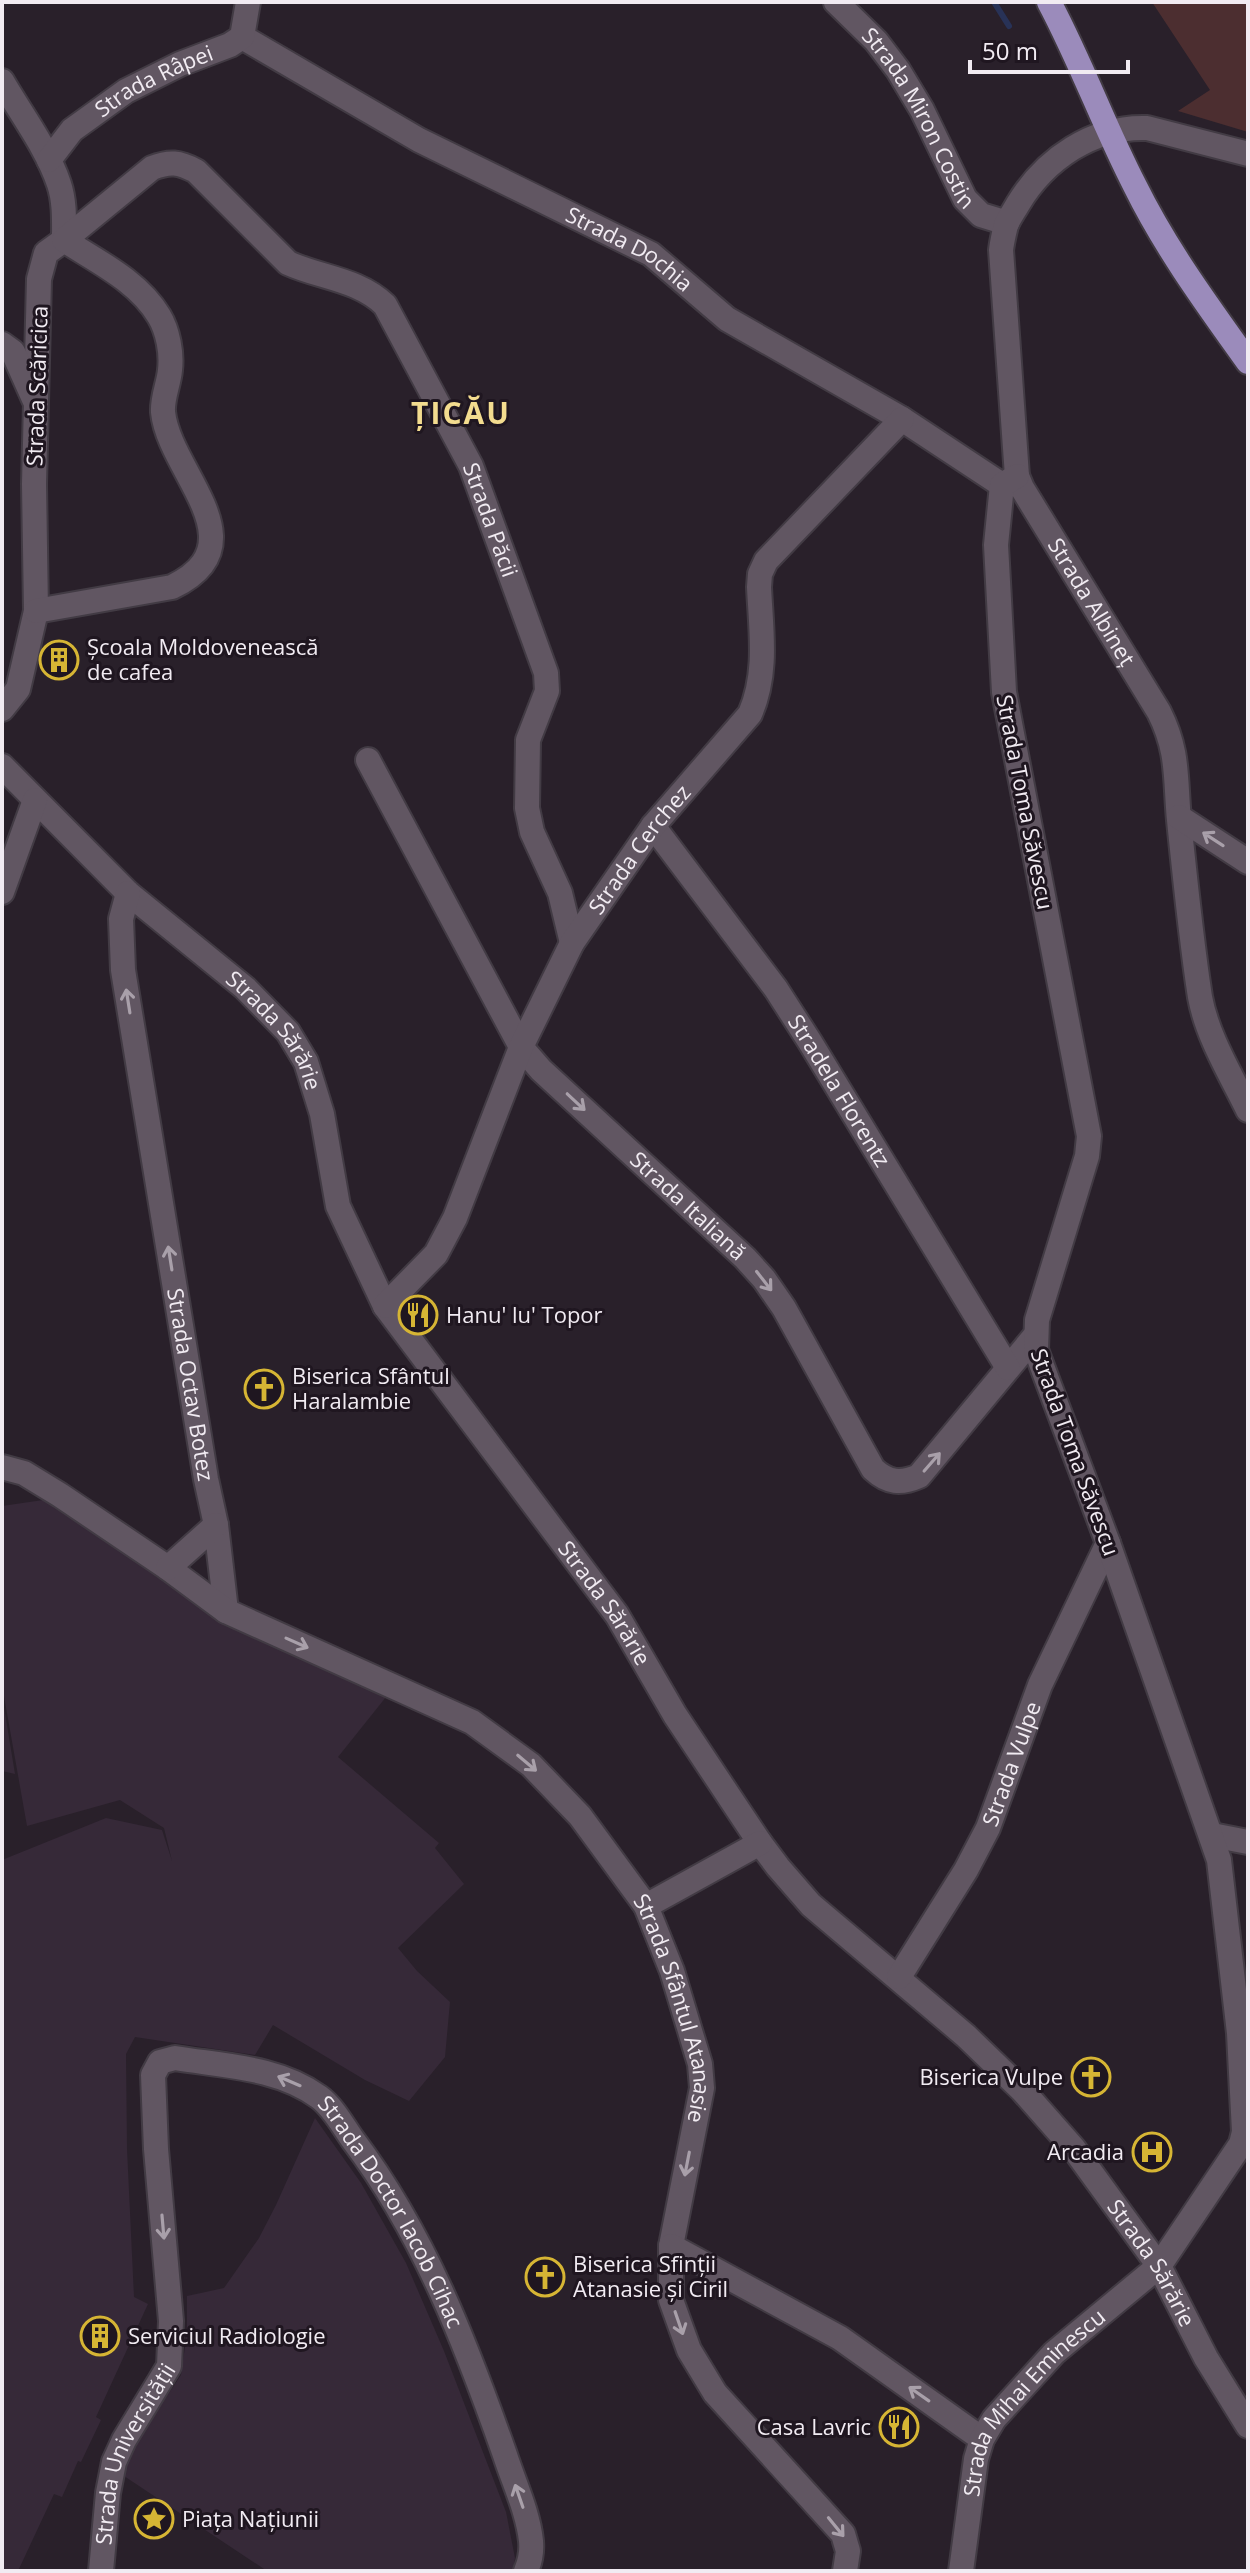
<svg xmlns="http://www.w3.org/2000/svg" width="1250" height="2573" font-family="'Open Sans',sans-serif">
	<rect width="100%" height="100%" fill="#29202a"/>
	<!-- built -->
	<g fill="#362938">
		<polygon points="50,1499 224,1623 386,1697 338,1757 439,1843 435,1848 464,1884 398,1948 417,1971 450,2002 445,2057 409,2101 365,2080 273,2025 255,2055 135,2037 126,2054 127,2149 134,2297 148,2304 96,2417 101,2420 81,2462 78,2461 62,2497 54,2494 18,2571 2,2571 2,1860 106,1818 162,1830 172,1861 164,1828 120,1800 27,1826 2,1685 2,1506"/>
		<polygon points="2,1695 15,1774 2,1771"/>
		<polygon points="315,2118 361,2183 406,2263 444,2351 506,2512 515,2558 513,2571 267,2571 124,2476 125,2458 181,2375 187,2333 187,2296 224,2288 259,2238 276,2205"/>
	</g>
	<!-- green -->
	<polygon fill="#4c2e30" points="1152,2 1248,2 1248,132 1178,111 1210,90"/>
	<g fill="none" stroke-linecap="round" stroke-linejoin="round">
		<!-- stream -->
		<polyline stroke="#283257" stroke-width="6" points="994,2 1009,26"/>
		<defs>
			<g id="minor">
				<path id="s1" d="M836,2L876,41L898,70L922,110L965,199L981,215L1007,223"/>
				<path id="s2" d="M242,37L419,140L651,254L727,319L902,419L1002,485"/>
				<path d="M2,81C21,114 47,148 59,184C65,202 64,221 64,240L46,253L39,279L34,484L36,611L18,689L2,709"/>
				<path id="s3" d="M1248,154L1147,128C1093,126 1045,159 1018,204C1014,211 1009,218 1006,225C1004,233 1002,242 1001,250L1017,476L1022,488L1159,712C1179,752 1175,777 1179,820C1185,879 1191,939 1200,997C1207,1036 1231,1075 1248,1110"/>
				<path id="s4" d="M49,160L72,130L126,91L180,64L230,45L242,37L248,2"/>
				<polyline points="2,344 13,352 34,399"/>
				<path id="s5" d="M36,611L172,587C262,544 169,472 163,412C162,398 169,383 170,370C172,353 168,331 159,316C138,281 98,262 64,240L152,168C170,161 179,162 196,171L288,263C321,278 358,279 385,305L471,466L546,673L547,691L528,740L527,808L532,832L560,893L572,943"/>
				<path id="s6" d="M368,760L521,1047L541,1070L745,1258L764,1279L784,1308L873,1469C888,1483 901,1484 919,1476L1035,1336"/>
				<path id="s7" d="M2,766L128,893L245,988L288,1032L306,1062L322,1114L338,1206L385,1306L617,1615L675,1715L760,1843L778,1867L811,1905L966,2036L1022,2090L1074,2149L1159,2266L1206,2358L1248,2426"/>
				<polyline points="1179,817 1248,862"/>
				<path id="s8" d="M653,826L776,989L810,1042L1008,1368"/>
				<polyline points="2,892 35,800"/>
				<path id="s9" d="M128,893L121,919L123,970L206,1479L216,1525L226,1611"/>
				<path id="s10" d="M385,1306L436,1254L455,1218L521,1047L572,943L653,826L750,714C768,673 761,630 759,587L760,574L766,561L902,419"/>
				<path id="s11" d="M2,1467L24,1473L60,1495L168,1568L226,1611L472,1722L531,1765L580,1816L646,1906L672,1971L700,2064L702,2088L671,2246V2300L689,2350L715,2393L843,2534L848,2551L845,2571"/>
				<polyline points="168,1568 216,1525"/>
				<polyline points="1212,1835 1248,1842"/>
				<polyline points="646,1906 760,1843"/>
				<path id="s12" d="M899,1977L966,1870L988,1828L1040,1685L1108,1543"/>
				<polyline points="671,2246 840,2338 982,2439"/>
				<path id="s13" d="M101,2571L108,2493L114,2462L124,2440L169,2366L171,2321L156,2149L153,2075L160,2062L175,2058C224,2066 278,2067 319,2097C333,2107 343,2126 353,2140C424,2234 466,2344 505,2455C514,2483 528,2512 531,2541C532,2552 530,2562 526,2571"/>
				<path id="s14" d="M961,2571L976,2459L982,2439L994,2419L1054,2353L1159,2266L1241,2144L1244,2132L1239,2033L1219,1860L1108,1543L1036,1350L1037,1320L1087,1156L1089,1136L1004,692L996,545L1002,485L1017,476"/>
			</g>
			<path id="major" d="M1049,2C1081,62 1104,126 1135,186C1166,249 1208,306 1248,362"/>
		</defs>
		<!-- minor casing -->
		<use href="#minor" stroke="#423b44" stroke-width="28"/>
		<!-- major casing -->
		<use href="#major" stroke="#423b44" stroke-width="28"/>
		<!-- minor -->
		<use href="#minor" stroke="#615662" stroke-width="24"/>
		<!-- major -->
		<use href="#major" stroke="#9b8bbb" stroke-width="24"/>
	</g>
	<!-- one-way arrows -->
	<defs><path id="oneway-shaft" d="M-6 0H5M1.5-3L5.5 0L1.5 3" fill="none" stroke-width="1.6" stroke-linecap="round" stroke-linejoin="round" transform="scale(2)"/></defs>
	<g stroke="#a9a0aa">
		<use href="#oneway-shaft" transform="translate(1213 839) rotate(-147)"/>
		<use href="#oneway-shaft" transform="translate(128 1001) rotate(-99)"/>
		<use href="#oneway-shaft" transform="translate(576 1102) rotate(43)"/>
		<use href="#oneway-shaft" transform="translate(170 1258) rotate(-99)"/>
		<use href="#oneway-shaft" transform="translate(764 1281) rotate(52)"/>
		<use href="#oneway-shaft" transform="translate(932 1462) rotate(-49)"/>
		<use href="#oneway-shaft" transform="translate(297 1643) rotate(24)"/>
		<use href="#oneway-shaft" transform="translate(527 1763) rotate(40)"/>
		<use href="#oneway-shaft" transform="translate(289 2081) rotate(-157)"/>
		<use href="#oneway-shaft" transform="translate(687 2164) rotate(101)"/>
		<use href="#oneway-shaft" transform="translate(163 2227) rotate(85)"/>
		<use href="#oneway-shaft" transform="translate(679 2323) rotate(71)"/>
		<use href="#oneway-shaft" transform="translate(919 2394) rotate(-145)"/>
		<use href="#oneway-shaft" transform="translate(519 2496) rotate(-109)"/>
		<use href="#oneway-shaft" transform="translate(836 2527) rotate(51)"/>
	</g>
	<!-- icons -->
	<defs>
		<symbol id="building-ring" viewBox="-11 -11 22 22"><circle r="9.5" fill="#1f1620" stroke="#d6b534" stroke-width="1.5"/><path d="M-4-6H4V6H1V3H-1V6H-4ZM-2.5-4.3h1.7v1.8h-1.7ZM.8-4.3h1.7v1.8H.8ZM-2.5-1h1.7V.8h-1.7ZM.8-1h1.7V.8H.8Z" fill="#d6b534"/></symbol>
		<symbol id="restaurant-ring" viewBox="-11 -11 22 22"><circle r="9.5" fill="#1f1620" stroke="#d6b534" stroke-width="1.5"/><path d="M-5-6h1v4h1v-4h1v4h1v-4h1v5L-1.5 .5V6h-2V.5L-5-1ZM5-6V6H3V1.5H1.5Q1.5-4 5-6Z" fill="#d6b534"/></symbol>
		<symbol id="church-ring" viewBox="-11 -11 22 22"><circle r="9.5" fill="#1f1620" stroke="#d6b534" stroke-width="1.5"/><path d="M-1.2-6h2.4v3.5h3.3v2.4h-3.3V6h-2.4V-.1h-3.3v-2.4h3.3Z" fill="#d6b534"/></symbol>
		<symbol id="hospital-ring" viewBox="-11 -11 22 22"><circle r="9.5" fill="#1f1620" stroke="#d6b534" stroke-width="1.5"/><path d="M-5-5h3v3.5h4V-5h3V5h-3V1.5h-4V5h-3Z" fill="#d6b534"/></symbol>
		<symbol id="sight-ring" viewBox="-11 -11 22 22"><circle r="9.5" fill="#1f1620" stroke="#d6b534" stroke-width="1.5"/><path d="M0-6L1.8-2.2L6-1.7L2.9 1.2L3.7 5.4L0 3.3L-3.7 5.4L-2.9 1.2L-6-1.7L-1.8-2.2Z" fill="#d6b534"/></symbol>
	</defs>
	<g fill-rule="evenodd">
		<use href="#building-ring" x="37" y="638" width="44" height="44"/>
		<use href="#restaurant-ring" x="396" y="1293" width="44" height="44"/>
		<use href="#church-ring" x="242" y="1367" width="44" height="44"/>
		<use href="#church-ring" x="1069" y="2055" width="44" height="44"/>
		<use href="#hospital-ring" x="1130" y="2130" width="44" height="44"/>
		<use href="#church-ring" x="523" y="2255" width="44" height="44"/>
		<use href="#building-ring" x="78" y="2314" width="44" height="44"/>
		<use href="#restaurant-ring" x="877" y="2405" width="44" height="44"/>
		<use href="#sight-ring" x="132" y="2497" width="44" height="44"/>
	</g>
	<g text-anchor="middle" stroke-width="6" stroke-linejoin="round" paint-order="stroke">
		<!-- street labels -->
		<g font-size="22" fill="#f1ebf2" stroke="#1f1620">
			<text dy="8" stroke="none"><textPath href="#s4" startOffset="134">Strada Râpei</textPath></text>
			<text dy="8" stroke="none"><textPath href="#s1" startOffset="144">Strada Miron Costin</textPath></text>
			<text dy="8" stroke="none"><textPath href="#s2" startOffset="442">Strada Dochia</textPath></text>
			<text transform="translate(37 386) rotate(-88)" y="8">Strada Scăricica</text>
			<text dy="8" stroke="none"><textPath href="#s5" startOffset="1198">Strada Păcii</textPath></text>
			<text dy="8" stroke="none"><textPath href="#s3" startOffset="684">Strada Albineț</textPath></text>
			<text transform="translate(1025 802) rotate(79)" y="8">Strada Toma Săvescu</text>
			<text dy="8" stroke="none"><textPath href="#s10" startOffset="528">Strada Cerchez</textPath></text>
			<text dy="8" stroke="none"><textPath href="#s7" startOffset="382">Strada Sărărie</textPath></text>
			<text dy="8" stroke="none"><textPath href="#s8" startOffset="324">Stradela Florentz</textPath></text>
			<text dy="8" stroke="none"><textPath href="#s6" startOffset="556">Strada Italiană</textPath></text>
			<text dy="8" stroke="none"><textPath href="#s9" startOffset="498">Strada Octav Botez</textPath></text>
			<text transform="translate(1075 1452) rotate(70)" y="8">Strada Toma Săvescu</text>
			<text dy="8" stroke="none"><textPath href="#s7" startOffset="1054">Strada Sărărie</textPath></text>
			<text dy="8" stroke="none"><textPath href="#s12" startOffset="242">Strada Vulpe</textPath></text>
			<text dy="8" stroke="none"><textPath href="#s11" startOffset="900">Strada Sfântul Atanasie</textPath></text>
			<text dy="8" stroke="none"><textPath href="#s13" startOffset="830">Strada Doctor Iacob Cihac</textPath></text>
			<text dy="8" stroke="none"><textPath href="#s7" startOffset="1918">Strada Sărărie</textPath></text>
			<text dy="8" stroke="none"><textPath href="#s14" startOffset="192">Strada Mihai Eminescu</textPath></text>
			<text dy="8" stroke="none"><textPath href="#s13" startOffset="124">Strada Universității</textPath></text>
		</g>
		<!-- poi labels -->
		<g font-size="22" fill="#f1ebf2" stroke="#1f1620" text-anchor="start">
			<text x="87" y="655">Școala Moldovenească<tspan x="87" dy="25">de cafea</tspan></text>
			<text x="446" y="1323">Hanu' lu' Topor</text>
			<text x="292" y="1384">Biserica Sfântul<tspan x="292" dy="25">Haralambie</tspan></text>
			<text x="1063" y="2085" text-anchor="end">Biserica Vulpe</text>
			<text x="1124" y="2160" text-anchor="end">Arcadia</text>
			<text x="573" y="2272">Biserica Sfinții<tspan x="573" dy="25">Atanasie și Ciril</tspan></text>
			<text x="128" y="2344">Serviciul Radiologie</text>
			<text x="871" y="2435" text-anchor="end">Casa Lavric</text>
			<text x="182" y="2527">Piața Națiunii</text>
		</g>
		<!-- district labels -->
		<g font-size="30" font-weight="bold" letter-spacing="2" fill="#f3dc8f" stroke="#1f1620">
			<text x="461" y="424">ȚICĂU</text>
		</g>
	</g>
	<!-- border -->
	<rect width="1250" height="2573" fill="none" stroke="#f1ebf2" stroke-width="8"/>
	<!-- scale -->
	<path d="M970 60v12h158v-12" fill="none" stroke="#f1ebf2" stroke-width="4"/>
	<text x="982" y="60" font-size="24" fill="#f1ebf2" stroke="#1f1620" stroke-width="6" paint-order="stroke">50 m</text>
</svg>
